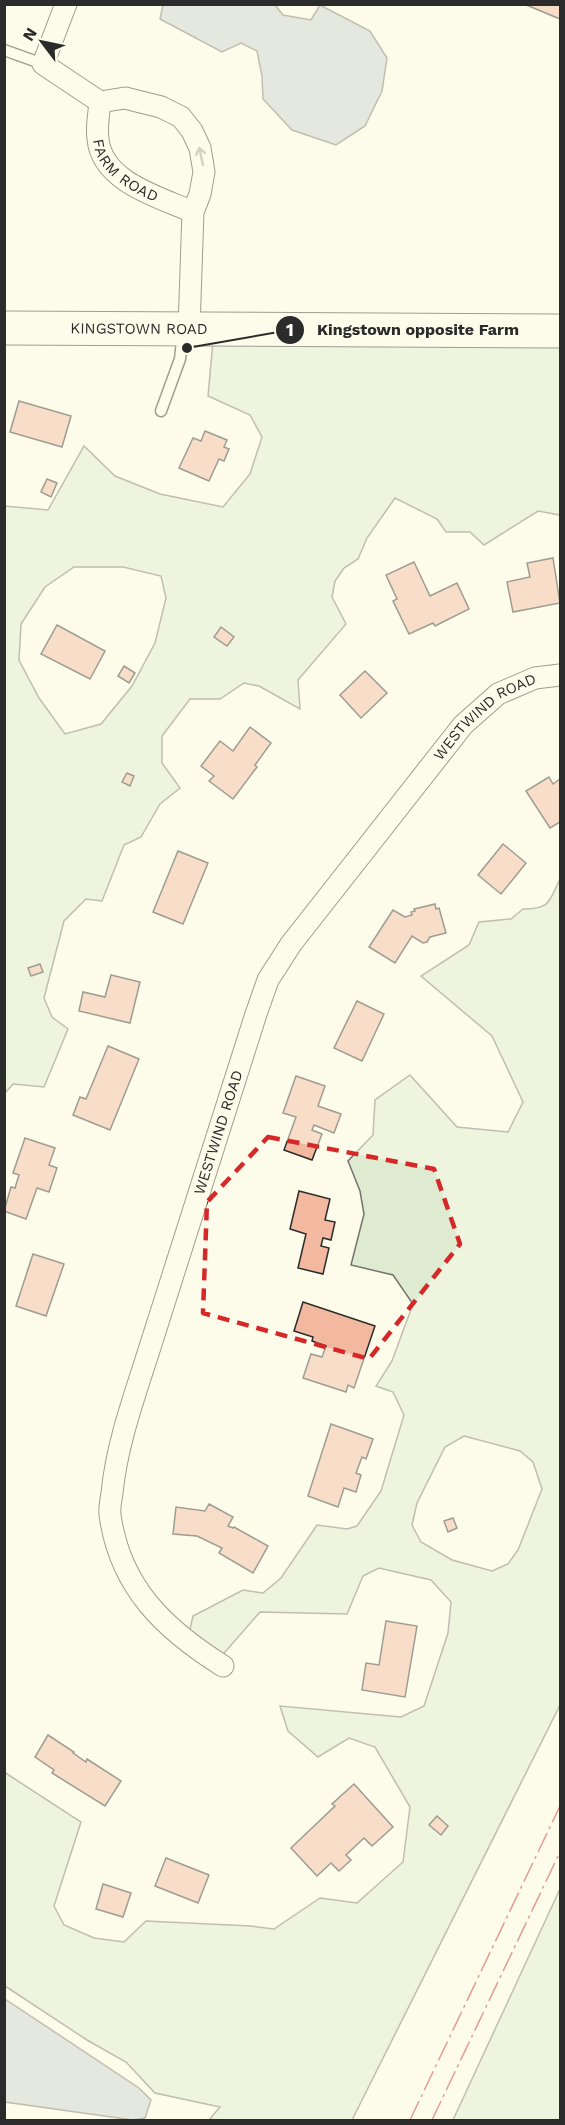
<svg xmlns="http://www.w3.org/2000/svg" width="565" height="2125" font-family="'Work Sans',sans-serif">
	<rect width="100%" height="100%" fill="#fdfbea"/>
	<!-- green -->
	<g fill="#deebd1" stroke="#74746e" stroke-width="1.5" fill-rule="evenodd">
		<path d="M214,330H560V515L538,511L484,545L470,532H446L437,519L395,498L367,538L358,559L344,568L335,581L332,597L346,624L298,680L300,709L259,686L244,683L220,699H190L162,736V763L180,788L160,804L141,837L124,845L102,901L86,899L64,921L44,998L52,1017L68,1029L44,1087L13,1084L5,1093V506L48,510L84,446L115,476L160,494L223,507L250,474L262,437L250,415L208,396ZM74,567H123L161,576L166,598L155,643L132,686L101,724L65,734L39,698L19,660L21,624L45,587Z"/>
		<path d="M560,879V1705L352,2120H209L220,2107L155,2093L126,2062L87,2040L5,1986L4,1772L81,1822L54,1906L64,1925L94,1938L124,1942L146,1921L251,1926L274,1929L320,1898L357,1903L403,1862L410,1807L375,1747L349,1738L318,1757L288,1731L280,1706L401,1717L424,1706L448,1633L451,1602L431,1580L379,1568L363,1576L347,1614L260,1612L218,1660L187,1642L193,1616L243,1590L263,1593L281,1578L317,1525L347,1529L357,1526L381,1491L404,1415L393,1392L376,1386L392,1361L413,1304L393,1275L351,1265L364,1214L360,1191L348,1161L373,1135L375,1100L410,1075L457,1127L508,1132L523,1102L492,1036L421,976L469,945L479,922L511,919L523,909C550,909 549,902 560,879ZM464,1436L520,1451L533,1462L542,1489L518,1550L508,1564L492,1571L452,1560L421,1542L412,1525L417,1503L445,1447Z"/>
		<polygon points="560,1889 560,2120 453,2120"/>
	</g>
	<!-- water -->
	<g fill="#c7d0d0" stroke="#74746e" stroke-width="1.5">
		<polygon points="275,5 283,15 311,20 320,5 370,31 387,58 382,91 365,126 336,145 292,130 263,99 262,76 257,51 241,43 222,52 160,19 163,5"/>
		<polygon points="5,1999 139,2088 151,2100 145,2118 133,2120 5,2102"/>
	</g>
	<!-- building -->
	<g fill="#f2b8a0" stroke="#2b2b2b" stroke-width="1.5">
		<polygon points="524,4 560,4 560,19"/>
		<polygon points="19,401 71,416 62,447 10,432"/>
		<polygon points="205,431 227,440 224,447 229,449 224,461 219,459 209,481 179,468 193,438 201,441"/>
		<polygon points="47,479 57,483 51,497 41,492"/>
		<polygon points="553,558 560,603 513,612 507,582 530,577 527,563"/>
		<polygon points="414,562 430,596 457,583 469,609 435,626 433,623 409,634 393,601 397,599 386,575"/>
		<polygon points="57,625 105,651 90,679 41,654"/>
		<polygon points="221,627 234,637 227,646 214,637"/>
		<polygon points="124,666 135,673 129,683 118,676"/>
		<polygon points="365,671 387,693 361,718 340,695"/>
		<polygon points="250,727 271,743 255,765 257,767 233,799 209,781 214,776 201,766 220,741 233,751"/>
		<polygon points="127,773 134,776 130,786 122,782"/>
		<polygon points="549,777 553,784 560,779 560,822 550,828 526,791"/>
		<polygon points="503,844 526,863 501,894 478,875"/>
		<polygon points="178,851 208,863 183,924 153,912"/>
		<polygon points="435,904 436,909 439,908 446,933 430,937 427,942 423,943 412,936 395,963 369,947 393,910 405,917 412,915 411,912 415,911 414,909"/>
		<polygon points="40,964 43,972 31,976 28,968"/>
		<polygon points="111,975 140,982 130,1023 79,1011 83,992 105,997"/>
		<polygon points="357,1001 384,1014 362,1061 334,1048"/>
		<polygon points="108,1046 139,1059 110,1130 73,1115 80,1097 86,1099"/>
		<polygon points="296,1076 325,1086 318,1106 341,1114 334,1133 314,1125 312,1130 322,1134 312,1160 284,1150 296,1117 283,1113"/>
		<polygon points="25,1138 55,1148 49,1165 57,1168 49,1192 37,1188 26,1219 4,1211 11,1187 15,1188 19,1175 13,1173"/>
		<polygon points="299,1191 330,1199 325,1220 335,1222 331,1240 323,1238 321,1246 329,1248 323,1274 298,1268 306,1234 290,1229"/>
		<polygon points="33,1254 64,1264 46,1316 16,1306"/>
		<polygon points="303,1302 375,1326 354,1388 348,1385 346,1392 303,1378 311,1354 322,1357 326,1346 312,1341 313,1337 294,1331"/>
		<polygon points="331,1424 373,1439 366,1459 362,1457 356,1473 361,1475 356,1492 344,1488 338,1507 308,1496"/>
		<polygon points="209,1504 233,1517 228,1526 233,1528 234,1527 268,1546 253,1573 219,1553 222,1548 197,1536 173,1534 176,1507 205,1511"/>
		<polygon points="453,1518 457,1528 448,1532 444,1521"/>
		<polygon points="386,1621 417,1626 405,1697 362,1690 366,1663 379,1665"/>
		<polygon points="48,1735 74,1752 73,1753 86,1762 87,1759 121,1781 105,1806 52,1773 54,1770 35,1757"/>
		<polygon points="354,1784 393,1827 372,1846 364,1838 346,1855 351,1860 339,1871 331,1863 317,1876 291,1848 335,1806 332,1804"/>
		<polygon points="437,1816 448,1826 441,1835 429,1825"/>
		<polygon points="166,1858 209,1875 198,1903 155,1886"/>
		<polygon points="103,1884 131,1893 123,1917 96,1909"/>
	</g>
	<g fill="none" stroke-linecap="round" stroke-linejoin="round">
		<defs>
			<g id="service">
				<polyline points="4,50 43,64"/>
				<polyline points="161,411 180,359 183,332"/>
			</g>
			<g id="minor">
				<polyline points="66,4 43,64 100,102 125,98 161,107 181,117 192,131 200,148 204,172 200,194 193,212 189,328"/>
				<path id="s1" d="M100,102C99,114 96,127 98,139C102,182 159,197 193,212"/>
				<path id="s2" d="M223,1666C164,1629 120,1587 110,1515C109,1508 111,1500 112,1493C117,1442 136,1392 151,1344C186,1234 221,1124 256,1014L268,980L291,944L463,725L498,694L535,678L560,675"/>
			</g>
			<g id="primary">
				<path id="s3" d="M4,328L560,331"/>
			</g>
		</defs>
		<!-- service casing -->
		<use href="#service" stroke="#2b2b2b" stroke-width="13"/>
		<!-- minor casing -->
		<use href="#minor" stroke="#2b2b2b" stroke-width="23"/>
		<!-- primary casing -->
		<use href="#primary" stroke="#2b2b2b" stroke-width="35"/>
		<!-- service -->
		<use href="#service" stroke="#fdfbea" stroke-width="10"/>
		<!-- minor -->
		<use href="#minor" stroke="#fdfbea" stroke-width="21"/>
		<!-- primary -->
		<use href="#primary" stroke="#fdfbea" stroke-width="33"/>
		<!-- power -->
		<g stroke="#c62828" stroke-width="1.5" stroke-dasharray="21 4.5 3 4.5" stroke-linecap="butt">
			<polyline points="410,2120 560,1806"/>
			<polyline points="432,2120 560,1852"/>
		</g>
	</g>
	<!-- one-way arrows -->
	<defs><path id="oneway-shaft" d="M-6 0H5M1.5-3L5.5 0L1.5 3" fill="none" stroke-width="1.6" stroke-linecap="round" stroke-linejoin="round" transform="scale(1.5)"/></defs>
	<use stroke="#9e9d94" href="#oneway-shaft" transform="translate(201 156) rotate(-102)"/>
	<!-- marked area -->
	<path d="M0 0H565V2125H0ZM268,1137L434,1169L460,1244L369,1359L203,1313L207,1202Z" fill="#fdfbea" fill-opacity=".55" fill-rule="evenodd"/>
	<path fill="none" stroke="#d62828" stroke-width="4.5" stroke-dasharray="12 8" stroke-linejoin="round" d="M268,1137L434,1169L460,1244L369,1359L203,1313L207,1202Z"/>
	<g text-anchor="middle" stroke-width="4.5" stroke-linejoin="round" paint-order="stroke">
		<!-- street labels -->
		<g font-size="15" fill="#2b2b2b" stroke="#fdfbea">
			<text dy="5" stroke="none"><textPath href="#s1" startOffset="81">FARM ROAD</textPath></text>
			<text dy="5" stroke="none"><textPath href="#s3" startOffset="135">KINGSTOWN ROAD</textPath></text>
			<text dy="5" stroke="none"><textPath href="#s2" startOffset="1098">WESTWIND ROAD</textPath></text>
			<text dy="5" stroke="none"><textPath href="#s2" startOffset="594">WESTWIND ROAD</textPath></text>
		</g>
	</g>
	<!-- callouts -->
	<path fill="none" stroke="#2b2b2b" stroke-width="2" d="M187 348L290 330"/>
	<g fill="#2b2b2b" stroke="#fdfbea" stroke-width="2">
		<circle cx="187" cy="348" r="6"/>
		<circle cx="290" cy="330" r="15"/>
	</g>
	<g font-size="18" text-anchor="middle" font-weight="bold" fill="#fff">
		<text x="290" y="336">1</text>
	</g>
	<g font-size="16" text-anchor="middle" font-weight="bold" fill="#2b2b2b" stroke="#fdfbea" stroke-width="4.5" stroke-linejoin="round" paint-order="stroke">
		<text x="418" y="335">Kingstown opposite Farm</text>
	</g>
	<!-- border -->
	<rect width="565" height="2125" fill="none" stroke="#2b2b2b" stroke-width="12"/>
	<!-- north arrow -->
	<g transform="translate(42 42) rotate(302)" stroke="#fdfbea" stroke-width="4.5" paint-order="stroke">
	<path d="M0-4.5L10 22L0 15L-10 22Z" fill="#2b2b2b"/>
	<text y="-9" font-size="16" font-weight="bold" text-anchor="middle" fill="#2b2b2b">N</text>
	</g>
</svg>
